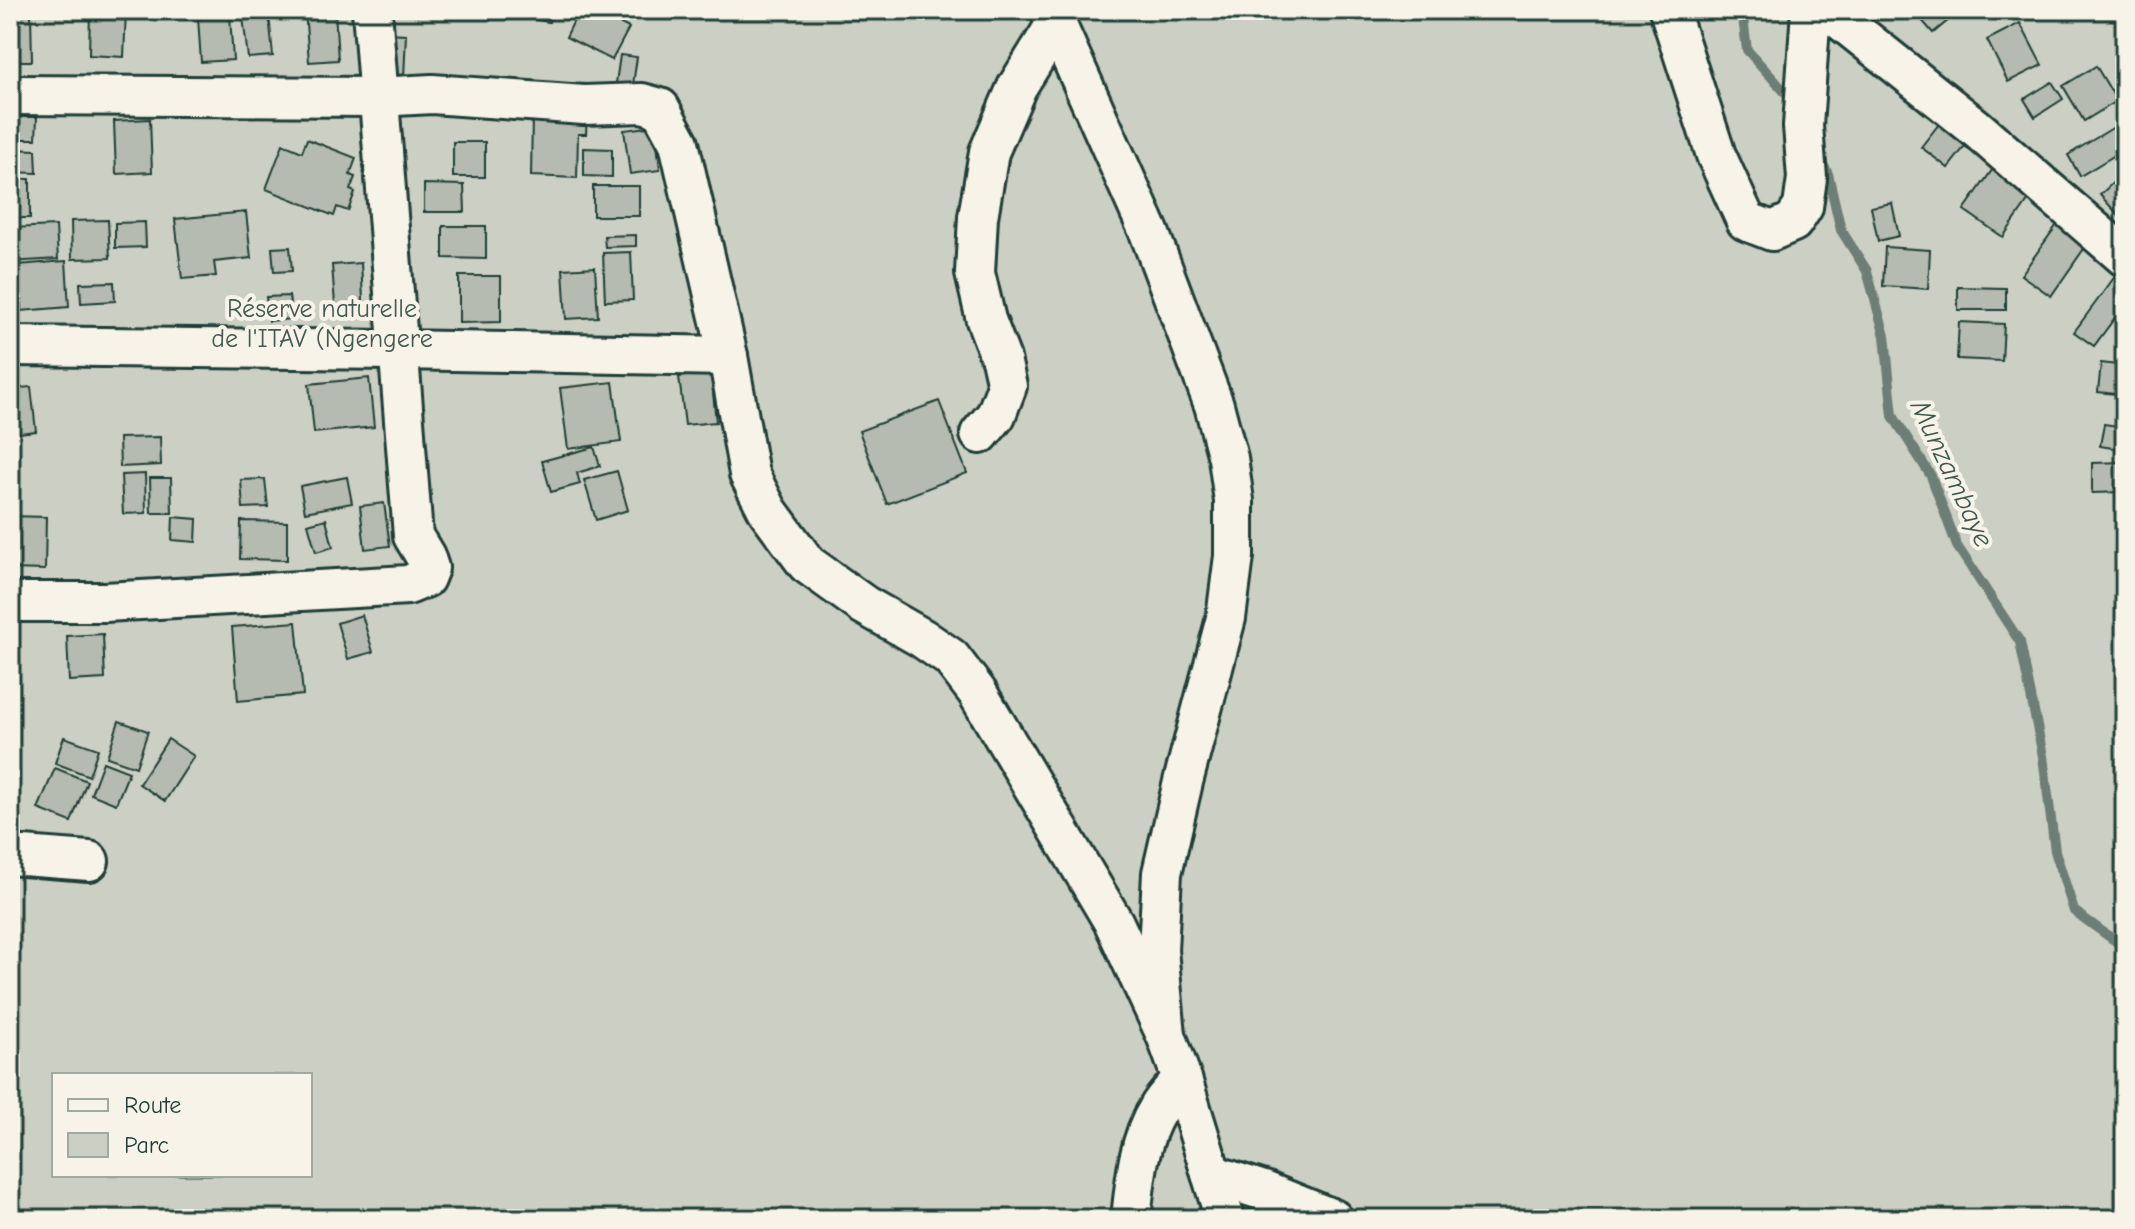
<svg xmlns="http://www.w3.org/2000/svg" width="2135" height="1229" font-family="'Comic Neue',sans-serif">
	<rect width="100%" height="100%" fill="#eeece1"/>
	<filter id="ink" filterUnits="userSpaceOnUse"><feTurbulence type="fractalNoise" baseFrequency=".0125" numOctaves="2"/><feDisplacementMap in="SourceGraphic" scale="16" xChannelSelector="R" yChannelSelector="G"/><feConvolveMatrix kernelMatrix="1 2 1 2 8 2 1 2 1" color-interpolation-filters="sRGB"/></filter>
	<g filter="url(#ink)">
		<!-- green -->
		<path fill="#cccfc4" stroke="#76867c" stroke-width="2" fill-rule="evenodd" d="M10,10H2125V1219H10ZM54,1075H310V1175H54Z"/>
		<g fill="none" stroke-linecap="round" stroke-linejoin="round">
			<!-- stream -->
			<g stroke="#6c7e74" stroke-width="10">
				<polyline points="1742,10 1747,50 1794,102"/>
				<polyline points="1819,156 1828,174 1841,230 1867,271 1885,336 1893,416 1931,476 1957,546 2020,642 2043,756 2055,851 2074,911 2125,948"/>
			</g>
		</g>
		<!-- building -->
		<g fill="#b5bbb0" stroke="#1f3d34" stroke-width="2">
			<polygon points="90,10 126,10 124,57 89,55"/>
			<polygon points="305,10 335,10 338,60 309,62"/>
			<polygon points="400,10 467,10 466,15 400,14"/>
			<polygon points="499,10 551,10 549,22 498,13"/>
			<polygon points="579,10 593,10 629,28 612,60 566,37"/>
			<polygon points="1913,10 1961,10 1933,33"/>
			<polygon points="10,13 31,13 32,61 10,61"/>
			<polygon points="269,14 273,56 248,58 243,17"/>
			<polygon points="230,16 233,60 201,62 198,18"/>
			<polygon points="2020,23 2042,65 2008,82 1987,40"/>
			<polygon points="386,33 406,34 404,78 385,77"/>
			<polygon points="620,55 637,57 633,85 616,83"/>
			<polygon points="2096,66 2117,101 2084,121 2063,86"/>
			<polygon points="2052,82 2063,99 2035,117 2024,99"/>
			<polygon points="1950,110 1977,131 1948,168 1921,147"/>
			<polygon points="532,114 587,116 586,134 578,134 577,178 531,176"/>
			<polygon points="10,117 37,117 36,139 10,139"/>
			<polygon points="150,119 152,172 116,174 114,121"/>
			<polygon points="2119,124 2125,133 2125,149 2080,176 2068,155"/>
			<polygon points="655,126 660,170 630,174 624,130"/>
			<polygon points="307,139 356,158 350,175 355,177 350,190 355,192 348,211 337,207 334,216 266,189 283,144 302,152"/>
			<rect x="453" y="142" width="32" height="35"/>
			<polygon points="584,148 612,149 612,177 584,176"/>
			<polygon points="10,149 36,150 37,173 10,172"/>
			<polygon points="1995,166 2033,194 2003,237 1964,210"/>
			<polygon points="2125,171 2125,222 2100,195"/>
			<rect x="10" y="179" width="20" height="39"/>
			<polygon points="424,184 464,185 465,212 424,212"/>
			<rect x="593" y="186" width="46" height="30"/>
			<polygon points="1892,203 1899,236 1878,241 1871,207"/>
			<polygon points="246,212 251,258 214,262 216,276 182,279 175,219"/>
			<polygon points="108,220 110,258 72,259 71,221"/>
			<polygon points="145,222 146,247 115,248 115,223"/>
			<polygon points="2059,222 2088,243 2051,296 2021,275"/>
			<polygon points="56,226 58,259 10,262 10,228"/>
			<polygon points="443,226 486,226 486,259 443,258"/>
			<polygon points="636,235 636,246 605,247 604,236"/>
			<polygon points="290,247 292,271 274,272 272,248"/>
			<polygon points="1885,247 1930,250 1928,289 1883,286"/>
			<polygon points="631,252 633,300 605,301 603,253"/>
			<polygon points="66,261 69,307 21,311 18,265"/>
			<polygon points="361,263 364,317 336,318 332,265"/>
			<polygon points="595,267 598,317 566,319 563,269"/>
			<polygon points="2116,275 2125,281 2125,304 2094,346 2074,332"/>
			<polygon points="459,276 501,276 501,322 459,323"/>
			<polygon points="114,282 115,301 81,303 80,283"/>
			<polygon points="1958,287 2006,288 2006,310 1958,310"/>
			<polygon points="289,296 292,319 269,321 266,297"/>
			<polygon points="1959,322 2004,324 2002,361 1957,359"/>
			<polygon points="2101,363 2125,366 2125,395 2098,392"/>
			<polygon points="711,373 716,422 685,425 679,377"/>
			<polygon points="369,378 374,427 314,433 309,384"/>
			<polygon points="613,382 621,442 568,449 560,388"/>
			<polygon points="31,387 36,431 10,434 10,389"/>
			<polygon points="939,401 967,473 887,504 859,431"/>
			<polygon points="2104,424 2125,427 2125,450 2100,446"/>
			<polygon points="160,437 161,465 120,467 119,438"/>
			<polygon points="594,447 600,466 577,473 580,484 551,492 542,461"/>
			<polygon points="2125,462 2125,492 2092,493 2092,463"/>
			<polygon points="617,471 628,510 596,520 584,480"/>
			<polygon points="145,474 146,513 123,514 121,475"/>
			<polygon points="347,477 352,503 305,512 300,486"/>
			<polygon points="150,478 171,478 172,513 151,513"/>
			<polygon points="265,479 268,507 243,508 241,480"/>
			<polygon points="384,503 390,546 365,549 360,506"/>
			<polygon points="10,516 46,517 45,570 10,569"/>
			<polygon points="173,517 197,519 196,542 172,540"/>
			<polygon points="326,519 333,547 316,552 308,524"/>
			<polygon points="241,521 287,522 287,560 240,559"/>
			<polygon points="2118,543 2125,543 2125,572 2119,572"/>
			<polygon points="362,615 373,652 348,659 337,623"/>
			<polygon points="296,622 303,695 238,701 232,627"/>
			<polygon points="103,634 105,679 69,681 67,636"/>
			<polygon points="119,721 148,731 136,767 107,757"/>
			<polygon points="64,737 98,749 89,776 55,763"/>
			<polygon points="168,739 194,756 165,801 139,784"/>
			<polygon points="103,762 129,772 116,804 91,794"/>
			<polygon points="55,768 87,781 71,822 38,809"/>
		</g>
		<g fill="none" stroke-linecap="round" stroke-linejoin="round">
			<defs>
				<g id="minor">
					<polyline points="1050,10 1149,232 1214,405 1228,458 1234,501 1234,556 1226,618 1183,782 1162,873 1158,950 1166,1035 1182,1079 1225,1219"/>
					<polyline points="1669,10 1716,155 1746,221 1772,231 1793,222 1803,207 1807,178 1803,126 1811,10"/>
					<polyline points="1828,10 1976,128 2125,257"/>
					<polyline points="10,95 377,97 432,94 584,105 642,103 660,108 679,143 728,356 749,474 768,511 807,564 864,605 922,638 951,658 977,692 1114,923 1166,1035"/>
					<polyline points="10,346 398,350 728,356"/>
					<polyline points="980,434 996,415 1007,386 1001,359 986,320 975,273 978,217 989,152 1017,87 1056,24"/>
					<polyline points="10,602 105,602 408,585 425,578 429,568 425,556 413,536 372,10"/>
					<polyline points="10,855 89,861"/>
					<polyline points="1211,1174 1264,1191 1333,1219"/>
					<path d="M1131,1219C1135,1182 1138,1141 1158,1109C1164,1098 1174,1089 1182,1079"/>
				</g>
			</defs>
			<!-- minor casing -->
			<use href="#minor" stroke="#1f3d34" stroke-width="44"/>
			<!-- minor -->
			<use href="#minor" stroke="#f7f3e8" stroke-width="38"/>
		</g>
	</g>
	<g text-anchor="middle" stroke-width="8" stroke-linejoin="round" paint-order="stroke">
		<!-- park labels -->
		<g font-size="26" fill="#425a51" stroke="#f7f3e8">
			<text x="322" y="317">Réserve naturelle<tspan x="322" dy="30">de l'ITAV (Ngengere</tspan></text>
		</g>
		<!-- water labels -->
		<g font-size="28" font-style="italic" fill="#3f584f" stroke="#f7f3e8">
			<text transform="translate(1953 473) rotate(65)" y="10">Munzambaye</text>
		</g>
	</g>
	<!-- margin -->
	<rect width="2135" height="1229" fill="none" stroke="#f7f3e8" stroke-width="40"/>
	<rect x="20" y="20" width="2095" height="1189" fill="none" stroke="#1f3d34" stroke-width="3" filter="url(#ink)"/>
	<!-- legend -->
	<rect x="52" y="1073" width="260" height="104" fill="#f7f3e8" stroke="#a1aaa0" stroke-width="2"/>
	<rect x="68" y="1099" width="40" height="12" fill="#f7f3e8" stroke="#a1aaa0" stroke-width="2"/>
	<text x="124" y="1113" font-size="24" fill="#1f3d34">Route</text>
	<rect x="68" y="1133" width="40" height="24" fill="#cccfc4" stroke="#a1aaa0" stroke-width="2"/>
	<text x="124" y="1153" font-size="24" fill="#1f3d34">Parc</text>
</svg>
